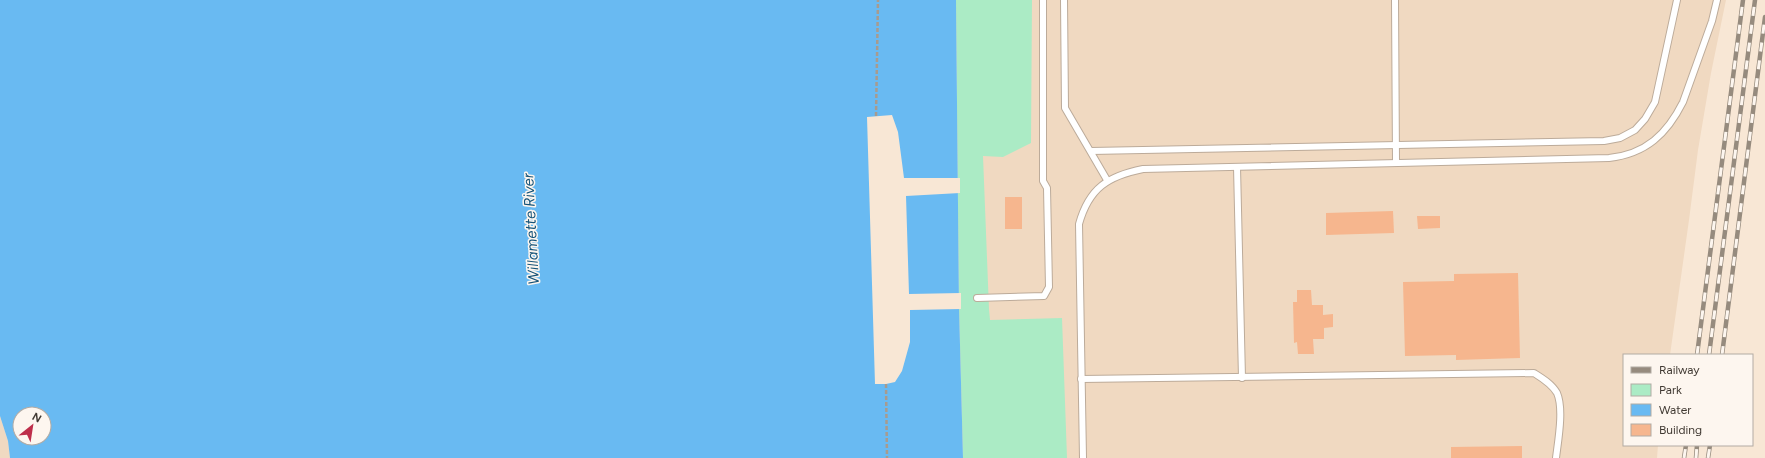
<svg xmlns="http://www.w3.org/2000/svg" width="1765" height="458" font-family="Figtree,sans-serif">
	<rect width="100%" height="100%" fill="#f8e7d5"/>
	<!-- built -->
	<g fill="#f0d9c1">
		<polygon points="956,0 1726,0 1711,73 1698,150 1689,220 1670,355 1624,355 1624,445 1658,445 1657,458 963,458 959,307"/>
		<polygon points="0,416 8,441 10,458 0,458"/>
	</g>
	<!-- green -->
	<polygon fill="#abebc5" points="956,0 1032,0 1031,143 1003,157 983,156 989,309 990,320 1062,318 1067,458 963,458 959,307"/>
	<!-- water -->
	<path fill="#69baf2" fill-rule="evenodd" d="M0,0H956L959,307L963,458H10L8,441L0,416ZM20,414H44V438H20Z"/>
	<!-- pier -->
	<polygon fill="#f8e7d5" points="892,115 898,132 904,178 960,178 960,193 906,196 909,294 961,293 961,309 910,310 910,342 902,371 895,382 886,384 875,384 867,117"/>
	<!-- building -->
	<g fill="#f6b68e">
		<rect x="1005" y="197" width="17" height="32"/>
		<polygon points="1393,211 1394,233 1326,235 1326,213"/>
		<polygon points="1417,216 1440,216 1440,228 1418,229"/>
		<polygon points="1518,273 1520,358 1456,360 1456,355 1405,356 1403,282 1454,281 1454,274"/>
		<polygon points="1297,290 1311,290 1312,305 1323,305 1323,315 1333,314 1333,327 1324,328 1324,339 1313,339 1314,354 1298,354 1297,342 1294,343 1293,302 1297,302"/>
		<polygon points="1522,446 1522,458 1451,458 1451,447"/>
	</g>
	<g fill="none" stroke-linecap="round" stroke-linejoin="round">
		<defs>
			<g id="lane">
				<polyline points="1064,0 1065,108 1107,180"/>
				<polyline points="1395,0 1396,163"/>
				<polyline points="1091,151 1604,141 1620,138 1635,130 1645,119 1655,102 1677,0"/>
				<polyline points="1237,167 1242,378"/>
				<polyline points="977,298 1044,296 1049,287 1047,188 1043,181 1043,0"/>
				<path d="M1081,379L1534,373C1542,378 1552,384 1557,393C1564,409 1558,441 1556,458"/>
				<path d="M1083,458L1079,224C1089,188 1108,176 1143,169L1609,158C1646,154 1667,134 1683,102L1712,21L1717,0"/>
			</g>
		</defs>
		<!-- lane casing -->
		<use href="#lane" stroke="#bcab9a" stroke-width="8"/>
		<!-- path -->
		<g stroke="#a89b8e" stroke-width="2.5" stroke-dasharray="4 2" stroke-linecap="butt">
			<polyline points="876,116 878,0"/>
			<polyline points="886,384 887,458"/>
		</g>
		<!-- lane -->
		<use href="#lane" stroke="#fff" stroke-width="6"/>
		<defs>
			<g id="rail">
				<polyline points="1697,355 1743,0"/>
				<polyline points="1709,355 1755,0"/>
				<polyline points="1722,355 1765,17"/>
				<polyline points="1684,458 1686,445"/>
				<polyline points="1696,458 1697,445"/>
				<polyline points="1708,458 1710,445"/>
			</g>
		</defs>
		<!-- rail casing -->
		<use href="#rail" stroke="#968b7e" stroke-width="4.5"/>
		<!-- rail -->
		<use href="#rail" stroke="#fdf6ef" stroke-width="3" stroke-dasharray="9" stroke-linecap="butt"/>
	</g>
	<g text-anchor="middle" stroke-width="3" stroke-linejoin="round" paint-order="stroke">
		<!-- water labels -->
		<g font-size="15" font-style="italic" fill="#165378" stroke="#fdf6ef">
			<text transform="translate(531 229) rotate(-93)" y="5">Willamette River</text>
		</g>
	</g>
	<!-- legend -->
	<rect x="1623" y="354" width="130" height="92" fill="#fdf6ef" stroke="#b2aba4"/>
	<rect x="1631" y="367" width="20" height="6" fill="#968b7e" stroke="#b2aba4"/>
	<text x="1659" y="374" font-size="12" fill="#413a33">Railway</text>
	<rect x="1631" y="384" width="20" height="12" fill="#abebc5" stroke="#b2aba4"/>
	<text x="1659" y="394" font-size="12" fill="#413a33">Park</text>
	<rect x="1631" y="404" width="20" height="12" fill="#69baf2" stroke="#b2aba4"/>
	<text x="1659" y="414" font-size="12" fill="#413a33">Water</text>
	<rect x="1631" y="424" width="20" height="12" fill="#f6b68e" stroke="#b2aba4"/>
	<text x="1659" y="434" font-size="12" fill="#413a33">Building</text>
	<!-- north arrow -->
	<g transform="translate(32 426) rotate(30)"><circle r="19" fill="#fdf6ef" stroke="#b2aba4"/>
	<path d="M0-3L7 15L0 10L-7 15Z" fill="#be2e4a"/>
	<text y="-6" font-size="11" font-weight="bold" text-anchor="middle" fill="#413a33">N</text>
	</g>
</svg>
